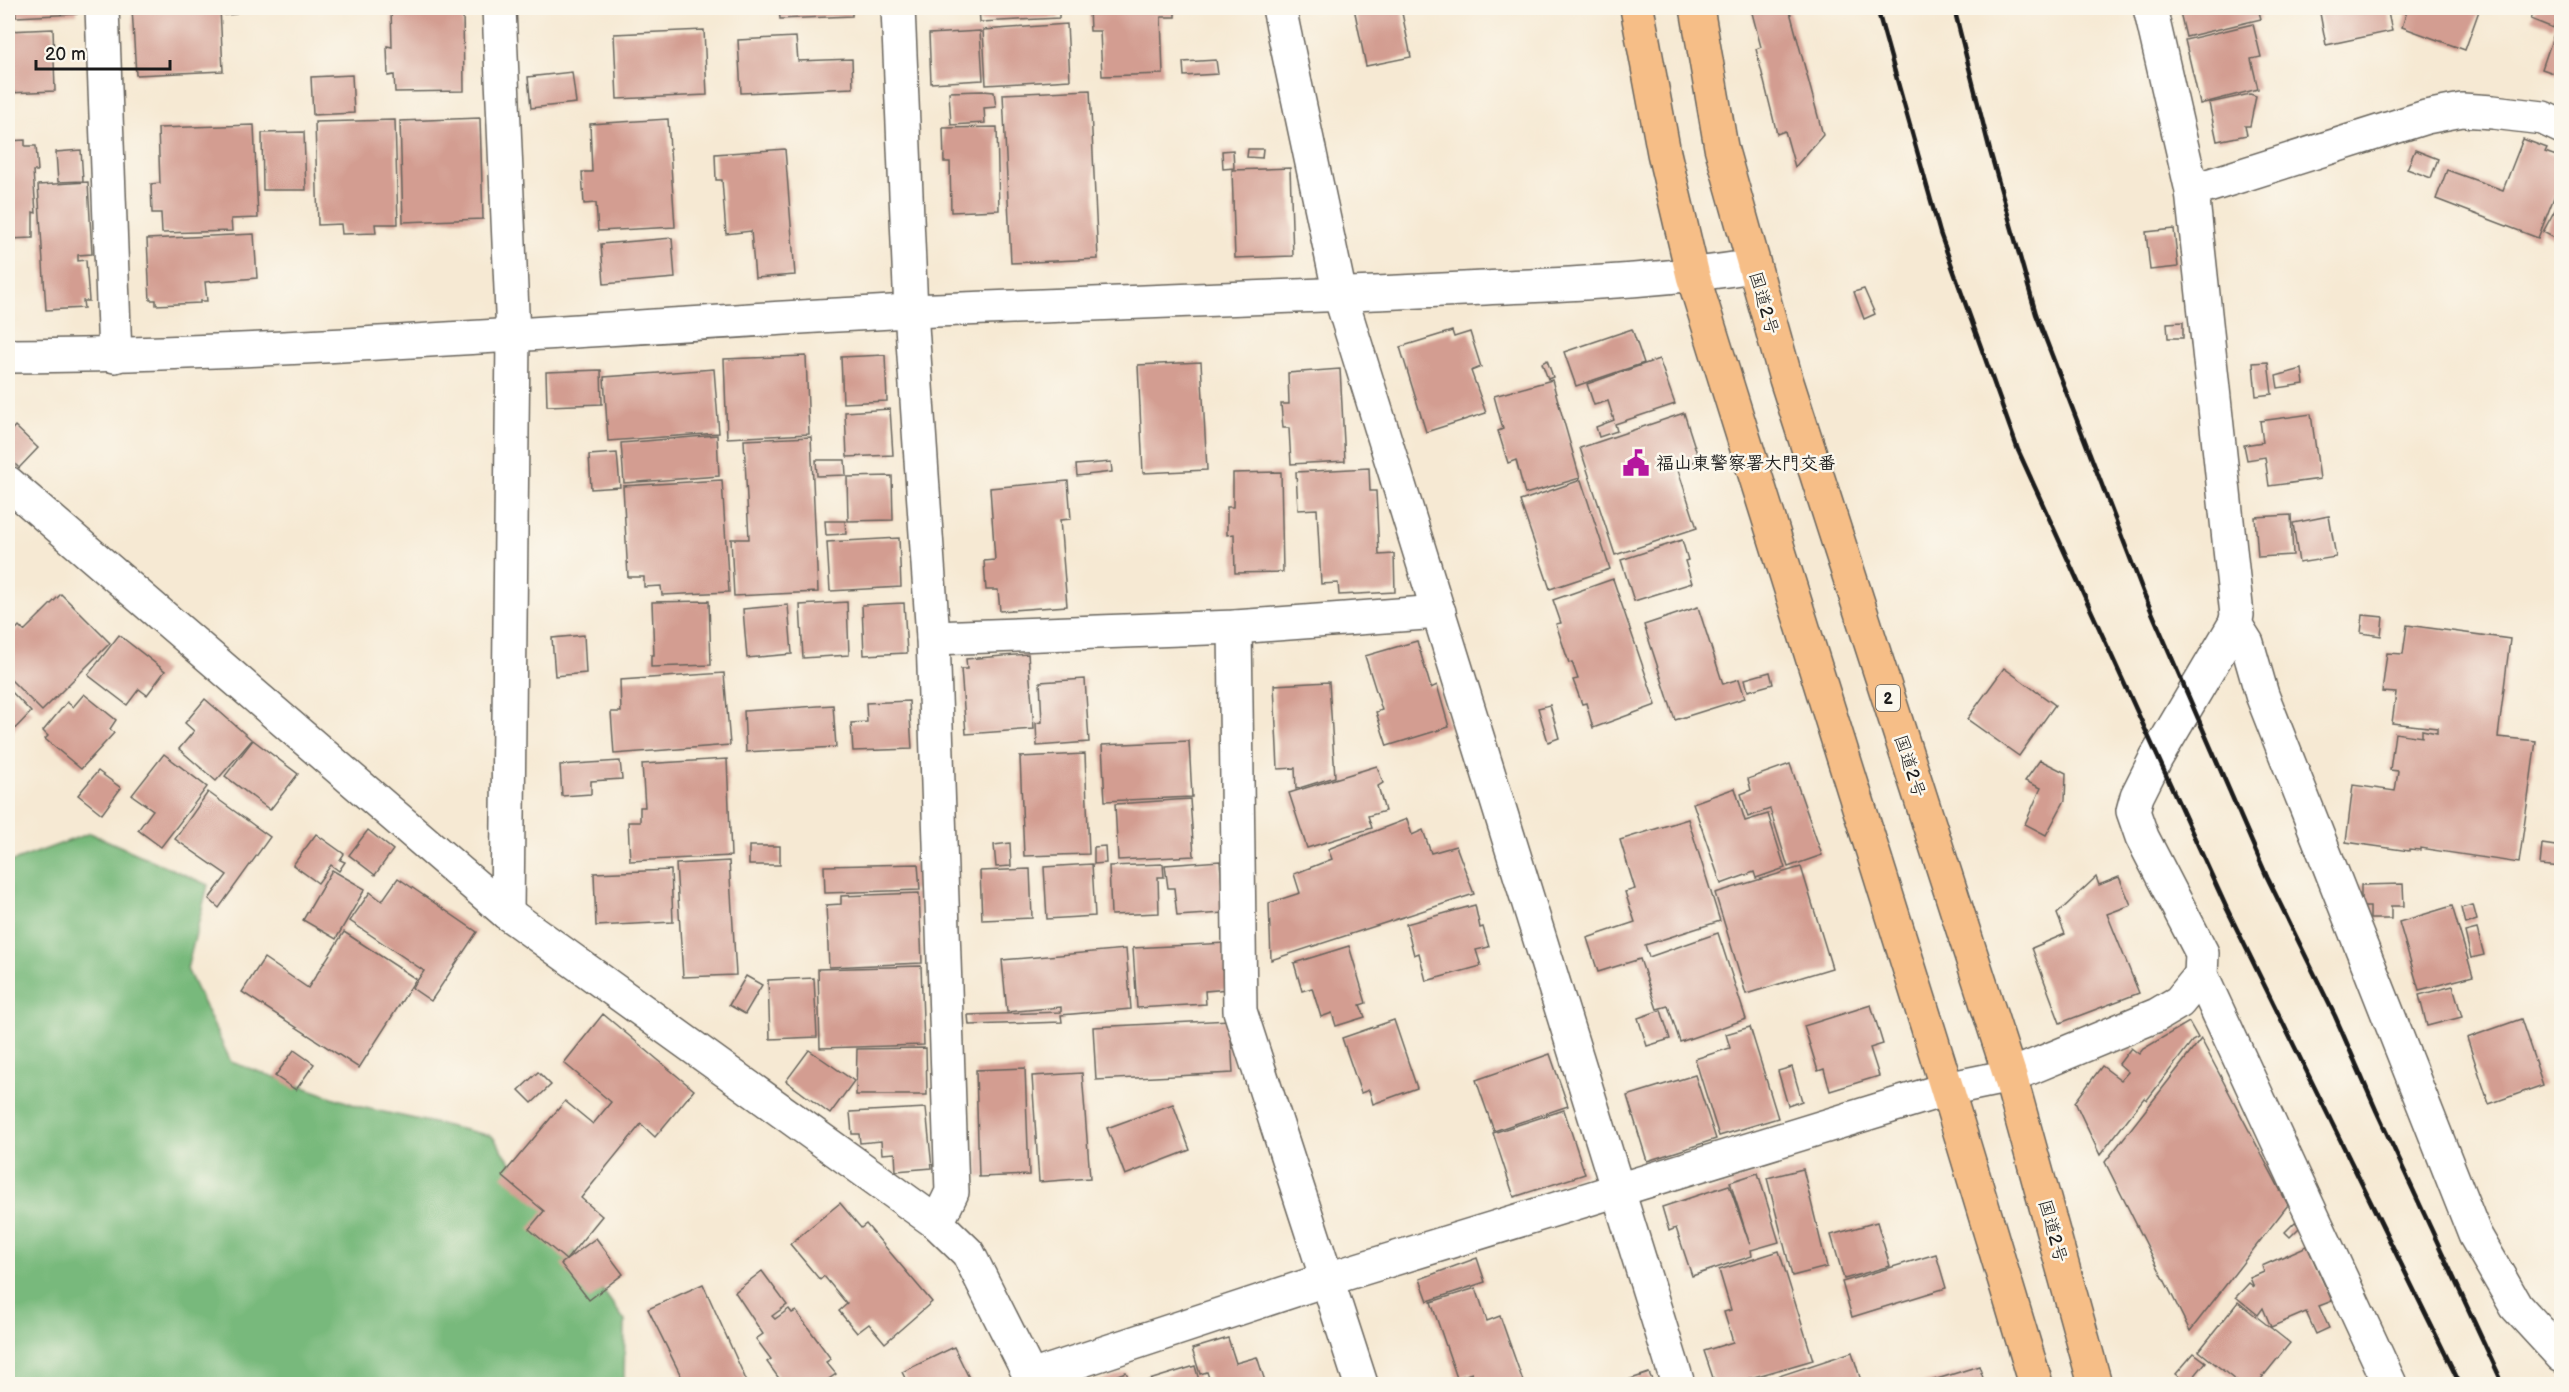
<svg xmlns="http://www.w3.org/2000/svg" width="2569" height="1392" font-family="'Balsamiq Sans','Klee One',sans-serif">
	<rect width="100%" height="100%" fill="#fbf7ec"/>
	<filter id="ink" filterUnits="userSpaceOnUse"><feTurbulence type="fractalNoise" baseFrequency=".0167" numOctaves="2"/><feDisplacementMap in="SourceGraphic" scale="12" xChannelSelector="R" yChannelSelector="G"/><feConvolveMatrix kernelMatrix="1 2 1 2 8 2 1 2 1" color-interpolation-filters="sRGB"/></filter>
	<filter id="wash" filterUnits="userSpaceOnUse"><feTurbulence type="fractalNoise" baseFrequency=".008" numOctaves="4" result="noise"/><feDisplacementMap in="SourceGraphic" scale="24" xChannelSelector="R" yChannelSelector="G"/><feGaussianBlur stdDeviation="1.35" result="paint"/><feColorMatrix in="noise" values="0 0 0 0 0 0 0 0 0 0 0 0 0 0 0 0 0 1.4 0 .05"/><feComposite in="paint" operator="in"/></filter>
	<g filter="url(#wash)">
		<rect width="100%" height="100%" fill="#f6e9d3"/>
		<!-- forest -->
		<polygon fill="#78b97b" stroke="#4a6a4c" stroke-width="1.5" points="90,833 208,885 187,969 231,1062 361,1107 492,1136 625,1321 624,1384 8,1384 8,863"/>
		<g id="blocks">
			<!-- building -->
			<g fill="#d39d91">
				<polygon points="15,8 77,8 77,14 16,17"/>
				<polygon points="132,8 220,8 223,71 136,75"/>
				<polygon points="224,8 236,8 236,14 225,15"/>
				<polygon points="391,8 463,8 464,91 395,92 394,75 388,76 387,46 392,47"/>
				<polygon points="779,8 852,8 852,16 780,19"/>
				<polygon points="979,8 1059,8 1059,18 980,22"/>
				<polygon points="1089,8 1175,8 1175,17 1161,17 1163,74 1102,76 1100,31 1090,31"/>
				<polygon points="1354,8 1401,8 1411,57 1366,66"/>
				<polygon points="1755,8 1789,8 1823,135 1795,167 1785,131 1777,134 1756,49 1761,47 1751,9"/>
				<polygon points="2179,8 2258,8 2261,19 2186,37"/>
				<polygon points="2319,8 2387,8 2392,31 2326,45"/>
				<polygon points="2408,8 2480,8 2465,50 2402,27"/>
				<polygon points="2536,8 2561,8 2553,28 2531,19"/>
				<polygon points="2561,13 2562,13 2562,76 2542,69"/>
				<polygon points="1067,24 1070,80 986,85 983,30"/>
				<polygon points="2253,24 2261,57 2251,59 2258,89 2200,104 2185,40"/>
				<polygon points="53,29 55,91 8,93 8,31"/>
				<polygon points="704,30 707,95 617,99 614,34"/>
				<polygon points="980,31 983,80 931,83 929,34"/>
				<polygon points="796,37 798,61 852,59 853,88 741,93 738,40"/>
				<polygon points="1216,60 1218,74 1184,76 1183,62"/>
				<polygon points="572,72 576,103 531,108 528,77"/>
				<polygon points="352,75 354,113 313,115 311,77"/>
				<polygon points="1090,90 1098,259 1011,263 1003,94"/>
				<polygon points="983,91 994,92 996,107 984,108 985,123 951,125 949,92"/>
				<polygon points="2250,94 2256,96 2250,126 2245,126 2247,135 2217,141 2209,103"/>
				<polygon points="480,118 483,219 403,222 400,121"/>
				<polygon points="668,119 675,227 598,231 596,203 584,204 582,172 592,172 590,124"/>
				<polygon points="395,120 398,224 375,224 376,233 342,234 341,224 318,225 315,122"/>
				<polygon points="254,125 258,218 231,219 232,231 162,233 161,213 152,213 151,184 160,183 158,128"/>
				<polygon points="997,127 999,210 951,212 950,162 944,162 943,128"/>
				<polygon points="304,132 306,190 263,190 262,133"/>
				<polygon points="2523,139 2547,148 2545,152 2562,158 2562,177 2538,238 2436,199 2447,170 2503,190"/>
				<polygon points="25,140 25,146 36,146 38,171 33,171 36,213 33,212 33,238 8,239 8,141"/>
				<polygon points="785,149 795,275 755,278 751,231 726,234 722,180 716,180 715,154"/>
				<polygon points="1248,149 1263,149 1262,158 1247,157"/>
				<polygon points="81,150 83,181 58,182 56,152"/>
				<polygon points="1233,150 1234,168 1223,169 1222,151"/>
				<polygon points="2415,150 2438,159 2431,178 2407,169"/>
				<polygon points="1290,168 1293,256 1235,258 1232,170"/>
				<polygon points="88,182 92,254 78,255 78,261 86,260 89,301 83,301 84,308 46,310 38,185"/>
				<polygon points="2562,197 2562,242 2543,232"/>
				<polygon points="2174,229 2178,267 2150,270 2146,232"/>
				<polygon points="254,234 257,278 205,282 207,301 200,301 200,303 156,305 156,300 150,300 147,239"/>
				<polygon points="672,238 675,278 604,284 601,244"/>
				<polygon points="1864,289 1875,314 1864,319 1854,292"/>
				<polygon points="2183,322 2183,338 2168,338 2167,323"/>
				<polygon points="1632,329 1644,363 1576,386 1564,352"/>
				<polygon points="1452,331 1454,337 1470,332 1481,367 1471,371 1486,413 1426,432 1400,347"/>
				<polygon points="885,355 887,401 843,403 841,357"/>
				<polygon points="806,356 809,434 727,438 724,359"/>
				<polygon points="1659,359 1675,404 1615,424 1617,431 1599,437 1596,427 1614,420 1608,401 1594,405 1587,384"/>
				<polygon points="1547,360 1553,377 1548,379 1542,363"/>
				<polygon points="1201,362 1207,470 1143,473 1138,365"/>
				<polygon points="2268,362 2272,394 2256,396 2253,363"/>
				<polygon points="714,369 719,433 608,441 604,377"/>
				<polygon points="1340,369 1345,461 1291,464 1289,428 1283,428 1281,404 1289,404 1288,373"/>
				<polygon points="2302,369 2304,384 2278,388 2276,376"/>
				<polygon points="601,370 602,404 547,406 546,372"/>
				<polygon points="1552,380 1580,478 1525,494 1516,460 1508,463 1498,431 1503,429 1494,396"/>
				<polygon points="890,409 893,455 847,457 845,412"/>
				<polygon points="1684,413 1699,460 1677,467 1697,528 1615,555 1580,448"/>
				<polygon points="2311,414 2320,479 2269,486 2265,457 2247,460 2244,445 2263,442 2260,421"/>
				<polygon points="15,426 38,448 19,468 8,457 8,434"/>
				<polygon points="717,435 719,476 624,483 621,443"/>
				<polygon points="811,437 818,592 734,596 731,539 749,539 744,440"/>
				<polygon points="617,453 620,487 591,489 589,455"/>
				<polygon points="816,460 845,460 846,475 817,476"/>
				<polygon points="1111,462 1112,472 1077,476 1076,465"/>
				<polygon points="1369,468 1370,491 1376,491 1379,555 1394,554 1395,592 1339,595 1338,583 1321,584 1317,509 1298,510 1296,472"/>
				<polygon points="1281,472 1283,572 1235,573 1234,534 1227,535 1227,507 1233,507 1233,473"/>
				<polygon points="892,476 893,520 848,521 847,477"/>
				<polygon points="722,480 729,592 662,595 661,586 644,587 644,577 628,577 623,486"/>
				<polygon points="1581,480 1610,569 1550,589 1520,501"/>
				<polygon points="1068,481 1071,519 1060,520 1067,606 1000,611 998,590 986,590 984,561 995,560 990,488"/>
				<polygon points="2291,515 2293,555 2258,557 2255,517"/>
				<polygon points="2329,516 2336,557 2299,563 2293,523"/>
				<polygon points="825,521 845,521 846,534 826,535"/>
				<polygon points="899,538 901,587 830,591 827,542"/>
				<polygon points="1682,540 1688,560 1685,561 1692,583 1634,601 1621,560"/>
				<polygon points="1613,579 1656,705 1593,728 1586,703 1582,704 1573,680 1578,679 1572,662 1569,663 1556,624 1561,623 1553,600"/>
				<polygon points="61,594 110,643 42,711 8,677 8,638 19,626 24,631"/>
				<polygon points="709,601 711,665 651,667 651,655 654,655 652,602"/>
				<polygon points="847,602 849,655 803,658 800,605"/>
				<polygon points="904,603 907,653 864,655 862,605"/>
				<polygon points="788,605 792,654 747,658 743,609"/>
				<polygon points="1698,607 1723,684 1739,679 1745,698 1675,720 1644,625"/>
				<polygon points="2363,615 2383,617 2381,636 2361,633"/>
				<polygon points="2407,625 2510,639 2498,737 2536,741 2519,863 2420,848 2420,850 2409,849 2409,851 2346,842 2353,785 2395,791 2398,771 2390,770 2395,733 2422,737 2422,730 2437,733 2437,728 2392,723 2396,693 2382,692 2387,653 2403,654"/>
				<polygon points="119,635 165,671 147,695 139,689 127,705 88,675"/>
				<polygon points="584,635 586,673 555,676 552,638"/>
				<polygon points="1417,641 1431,688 1437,685 1449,727 1387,746 1376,712 1382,710 1365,656"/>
				<polygon points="1028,654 1034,729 966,734 961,669 967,669 966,659"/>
				<polygon points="2004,668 2055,705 2019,756 1967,719"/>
				<polygon points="1770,672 1773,684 1748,691 1745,679"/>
				<polygon points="724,673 730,745 614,754 611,712 621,712 620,680"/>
				<polygon points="1085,679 1089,742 1037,746 1036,723 1042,722 1040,682"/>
				<polygon points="1329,682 1335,777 1296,789 1295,768 1278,769 1274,685"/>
				<polygon points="8,688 31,712 8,736"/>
				<polygon points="84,694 116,720 110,729 114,733 81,769 45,739 48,736 43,731 67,702 73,707"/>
				<polygon points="205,699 252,740 216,781 179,749 194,731 185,723"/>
				<polygon points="909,701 912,749 853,751 851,723 867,722 866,703"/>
				<polygon points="833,705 836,747 746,752 744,711"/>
				<polygon points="1550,705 1559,738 1548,742 1538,708"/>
				<polygon points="253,740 298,774 270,810 225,776"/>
				<polygon points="1189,741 1192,797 1105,801 1102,745"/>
				<polygon points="164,754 207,787 161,847 138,830 153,810 132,795"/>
				<polygon points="1085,754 1089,854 1024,856 1020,757"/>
				<polygon points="727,759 731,856 630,861 628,822 640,822 640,807 645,807 642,764"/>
				<polygon points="2040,760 2066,773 2065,800 2046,835 2025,824 2041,788 2025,781"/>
				<polygon points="620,761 622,779 591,781 591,794 562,796 560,765"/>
				<polygon points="1790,764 1822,855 1788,867 1770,809 1748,817 1741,794 1751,790 1748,779"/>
				<polygon points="1377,766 1383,783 1378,786 1385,811 1368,816 1372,828 1307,848 1289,793"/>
				<polygon points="98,771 121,788 102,814 78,795"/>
				<polygon points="1735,788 1745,821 1768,814 1785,868 1756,878 1754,872 1721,884 1693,803"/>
				<polygon points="208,792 270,837 219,908 209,899 227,875 175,839"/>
				<polygon points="1190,799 1194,856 1118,860 1115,804"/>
				<polygon points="1407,819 1412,835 1423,830 1431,853 1456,846 1474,894 1271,960 1269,903 1300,893 1294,874 1332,859 1328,849"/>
				<polygon points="1688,819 1720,921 1645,945 1649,957 1718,933 1746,1019 1680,1042 1668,1006 1657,1009 1640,959 1598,972 1587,938 1635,922 1625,892 1635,889 1620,840"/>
				<polygon points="368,830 393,850 375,875 349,855"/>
				<polygon points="316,834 344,854 340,860 345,862 339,871 331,865 318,883 293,865"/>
				<polygon points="1010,843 1011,866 996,867 994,845"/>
				<polygon points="2542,844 2562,847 2562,867 2540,865"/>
				<rect x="749" y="846" width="31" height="19"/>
				<polygon points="1105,846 1106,863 1094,864 1094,847"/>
				<polygon points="729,861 736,975 683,977 676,864"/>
				<polygon points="1220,861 1224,913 1177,916 1174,888 1168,888 1165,865"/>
				<polygon points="918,864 920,890 825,893 824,866"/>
				<polygon points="1092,864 1095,916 1047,919 1044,867"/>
				<polygon points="1163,864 1164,877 1158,877 1159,913 1111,915 1109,866"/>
				<polygon points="1801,867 1832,968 1746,994 1715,893"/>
				<polygon points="1030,869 1032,918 982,920 980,871"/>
				<polygon points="332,870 365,889 336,939 303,920"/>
				<polygon points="671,870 673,922 596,926 594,873"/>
				<polygon points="2096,877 2099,885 2119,877 2131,905 2107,914 2139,993 2060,1023 2032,948 2065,934 2057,914"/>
				<polygon points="398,878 477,932 431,1001 412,988 424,971 350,921 370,892 382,901"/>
				<polygon points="2403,884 2404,906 2391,906 2391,919 2370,919 2370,907 2361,907 2361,885"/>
				<polygon points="919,893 922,963 829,967 826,905 841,904 841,896"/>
				<polygon points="1475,905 1480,928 1483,927 1489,947 1476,950 1481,966 1426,981 1419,953 1414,955 1406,924"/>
				<polygon points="2473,905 2477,920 2465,924 2461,908"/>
				<polygon points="2452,906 2473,976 2419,990 2399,922"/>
				<polygon points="2477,929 2484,955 2471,958 2465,932"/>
				<polygon points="344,932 416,979 359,1068 242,992 264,958 308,988"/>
				<polygon points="1226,943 1229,989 1205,991 1206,1004 1137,1008 1133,948"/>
				<polygon points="1349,946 1366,1003 1360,1005 1365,1017 1336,1026 1332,1013 1321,1017 1312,988 1302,991 1294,963"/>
				<polygon points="1126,949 1131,1009 1061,1015 1062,1022 969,1025 968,1015 1061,1012 1061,1007 1007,1012 1002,960"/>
				<polygon points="921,966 924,1045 820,1048 818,969"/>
				<polygon points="746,976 762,985 745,1014 729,1005"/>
				<polygon points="814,978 817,1037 770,1039 768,980"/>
				<polygon points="2453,986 2462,1017 2427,1026 2419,995"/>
				<polygon points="1871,1005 1883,1044 1870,1048 1879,1076 1830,1091 1824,1069 1818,1071 1804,1026"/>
				<polygon points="1661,1010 1670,1039 1647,1046 1638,1018"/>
				<polygon points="603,1014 694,1090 655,1137 641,1124 581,1198 602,1216 566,1260 529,1229 544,1211 502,1176 565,1101 593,1124 611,1102 564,1063"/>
				<polygon points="2521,1019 2543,1085 2489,1104 2467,1038"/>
				<polygon points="1230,1020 1233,1073 1096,1080 1093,1027"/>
				<polygon points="1394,1020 1417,1088 1373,1104 1369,1090 1361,1093 1342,1038"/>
				<polygon points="2189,1022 2198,1038 2192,1041 2147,1100 2144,1098 2100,1155 2075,1102 2102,1066 2121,1080 2128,1072 2119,1064 2131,1048 2139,1054 2143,1049"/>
				<polygon points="1750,1027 1778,1118 1719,1136 1695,1059 1730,1048 1726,1034"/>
				<polygon points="2201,1039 2288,1205 2190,1331 2105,1162"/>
				<polygon points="926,1048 927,1095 856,1095 857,1049"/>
				<polygon points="294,1050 314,1064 296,1090 275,1076"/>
				<polygon points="809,1050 854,1081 830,1114 786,1081"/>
				<polygon points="1550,1054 1568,1106 1494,1131 1476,1080"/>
				<polygon points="1792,1067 1802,1101 1788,1106 1778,1071"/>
				<polygon points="1025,1068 1029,1175 979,1177 976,1070"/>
				<polygon points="538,1072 551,1085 532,1103 519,1090"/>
				<polygon points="1082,1073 1090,1178 1039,1182 1032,1076"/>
				<polygon points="1695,1075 1716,1139 1647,1161 1627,1096"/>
				<polygon points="1173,1104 1190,1150 1125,1175 1107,1128"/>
				<polygon points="926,1108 932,1168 896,1171 895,1153 882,1154 881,1141 860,1143 859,1134 852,1134 850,1112"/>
				<polygon points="1564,1110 1585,1174 1514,1197 1493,1133"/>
				<polygon points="1803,1169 1827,1267 1792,1276 1767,1178"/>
				<polygon points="1758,1173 1779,1242 1751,1250 1752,1256 1692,1276 1676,1228 1669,1231 1662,1207 1729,1185 1750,1245 1730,1182"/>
				<polygon points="840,1203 861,1228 866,1224 932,1302 885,1343 869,1324 857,1333 839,1311 847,1304 824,1276 820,1280 790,1244"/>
				<polygon points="1877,1222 1890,1266 1844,1279 1831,1235"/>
				<polygon points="2295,1222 2300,1227 2290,1237 2285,1232"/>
				<polygon points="596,1238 623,1274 589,1300 561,1264"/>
				<polygon points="2307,1246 2332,1301 2319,1306 2329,1328 2316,1334 2306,1312 2271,1327 2263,1308 2258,1315 2236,1297 2249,1283 2254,1287 2250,1278 2264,1272 2262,1266"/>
				<polygon points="1779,1251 1813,1360 1730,1384 1715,1384 1704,1351 1733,1342 1724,1312 1731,1310 1719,1270"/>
				<polygon points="1936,1254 1946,1288 1852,1317 1842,1282"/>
				<polygon points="1477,1258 1485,1282 1428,1301 1420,1279"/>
				<polygon points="762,1271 787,1305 772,1316 775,1319 789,1309 792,1313 796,1311 831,1359 826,1362 836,1374 821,1384 805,1384 801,1380 795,1384 783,1384 767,1362 771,1359 756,1339 763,1334 735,1292"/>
				<polygon points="703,1284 747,1382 742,1384 685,1384 648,1309"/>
				<polygon points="1476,1288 1487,1321 1500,1316 1524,1384 1475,1384 1472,1373 1457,1378 1431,1302"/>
				<polygon points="2238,1302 2290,1343 2257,1384 2240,1384 2199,1351"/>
				<polygon points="1228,1338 1236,1363 1257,1357 1266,1384 1211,1384 1207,1372 1200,1374 1192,1349"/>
				<polygon points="954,1347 972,1384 908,1384 902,1372"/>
				<polygon points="1852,1352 1862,1384 1767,1384 1772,1383 1770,1379"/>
				<polygon points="2194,1353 2206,1362 2188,1384 2176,1374"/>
				<polygon points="1195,1366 1200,1384 1147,1384 1146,1381"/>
				<polygon points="1979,1366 1985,1384 1921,1384"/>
				<polygon points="1126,1372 1131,1384 1093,1384"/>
				<polygon points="1649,1373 1654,1384 1616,1384"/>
			</g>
		</g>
	</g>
	<g filter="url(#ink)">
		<use href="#blocks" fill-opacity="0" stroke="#68645c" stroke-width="1.5"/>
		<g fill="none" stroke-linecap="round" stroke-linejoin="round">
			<defs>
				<g id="minor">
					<polyline points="102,8 115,356"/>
					<polyline points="499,8 513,336 507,913"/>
					<polyline points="898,8 911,311 933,638 952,1192 937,1223"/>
					<polyline points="1279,8 1340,295 1678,1384"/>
					<polyline points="2150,8 2192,191 2237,615 2235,624 2156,758 2137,796 2133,811 2142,837 2202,953 2201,975 2390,1384"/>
					<polyline points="2192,191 2426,117 2462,110 2493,112 2543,118 2562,127"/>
					<polyline points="8,483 507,913 937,1223 968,1253 1034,1384"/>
					<polyline points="2235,624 2247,643 2262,695 2475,1235 2516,1306 2562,1356"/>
					<polyline points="1235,627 1240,1011 1361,1384"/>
					<polyline points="933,638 1235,627 1439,612"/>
					<polyline points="1031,1377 1328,1279 1947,1089 2010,1076 2157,1015 2179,1002 2201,975"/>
				</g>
				<path id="tertiary" d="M8,356C309,354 610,326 911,311C1096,302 1280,298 1464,289C1561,284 1657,282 1753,266"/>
				<g id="trunk">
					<polyline points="1637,8 1664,153 1693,276 1947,1089 2036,1384"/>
					<polyline points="1697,8 1721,147 1786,379 2010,1076 2095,1384"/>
				</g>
			</defs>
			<!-- minor casing -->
			<use href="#minor" stroke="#68645c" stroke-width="36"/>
			<!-- tertiary casing -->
			<use href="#tertiary" stroke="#68645c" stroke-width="36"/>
			<!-- trunk casing -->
			<use href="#trunk" stroke="#68645c" stroke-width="36"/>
			<!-- minor -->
			<use href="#minor" stroke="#fff" stroke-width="33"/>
			<!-- tertiary -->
			<use href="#tertiary" stroke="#fff" stroke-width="33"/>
			<!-- trunk -->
			<use href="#trunk" stroke="#f6be87" stroke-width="33"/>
			<!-- rail -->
			<g stroke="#1c1c1c" stroke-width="4.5">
				<polyline points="1877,8 1940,233 2018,450 2227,909 2460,1384"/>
				<polyline points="1954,8 1990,151 2036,314 2144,594 2267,877 2335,1016 2376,1110 2503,1384"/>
			</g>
		</g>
	</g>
	<!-- icons -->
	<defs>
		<symbol id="civic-bare" viewBox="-9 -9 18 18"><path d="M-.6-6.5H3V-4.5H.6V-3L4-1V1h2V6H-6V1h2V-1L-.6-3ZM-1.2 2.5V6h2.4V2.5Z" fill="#b5179e" stroke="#fbf7ec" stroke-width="2.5" paint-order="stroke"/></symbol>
	</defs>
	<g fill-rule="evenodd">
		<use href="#civic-bare" x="1617" y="444" width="38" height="38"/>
	</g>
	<g text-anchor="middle" stroke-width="5" stroke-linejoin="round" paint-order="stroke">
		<!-- shield labels -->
		<rect fill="#fbf7ec" stroke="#5f5e5a" stroke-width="1.5" x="1876" y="685" width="24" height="26" rx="4.5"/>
		<g font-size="16" font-weight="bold" fill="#1c1c1c">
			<text x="1888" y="704">2</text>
		</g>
		<!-- street labels -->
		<g font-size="18" fill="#1c1c1c" stroke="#fbf7ec">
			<text transform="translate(1764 303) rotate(74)" y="6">国道2号</text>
			<text transform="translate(1910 766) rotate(72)" y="6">国道2号</text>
			<text transform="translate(2053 1231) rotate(75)" y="6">国道2号</text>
		</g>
		<!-- poi labels -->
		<g font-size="18" font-weight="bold" fill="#1c1c1c" stroke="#fbf7ec" text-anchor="start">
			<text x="1656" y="469">福山東警察署大門交番</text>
		</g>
	</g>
	<!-- margin -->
	<rect width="2569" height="1392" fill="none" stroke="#fbf7ec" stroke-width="30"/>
	<!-- scale -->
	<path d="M36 60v9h134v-9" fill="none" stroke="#1c1c1c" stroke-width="3"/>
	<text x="45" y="60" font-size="18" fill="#1c1c1c" stroke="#fbf7ec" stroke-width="4.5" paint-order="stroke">20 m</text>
</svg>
